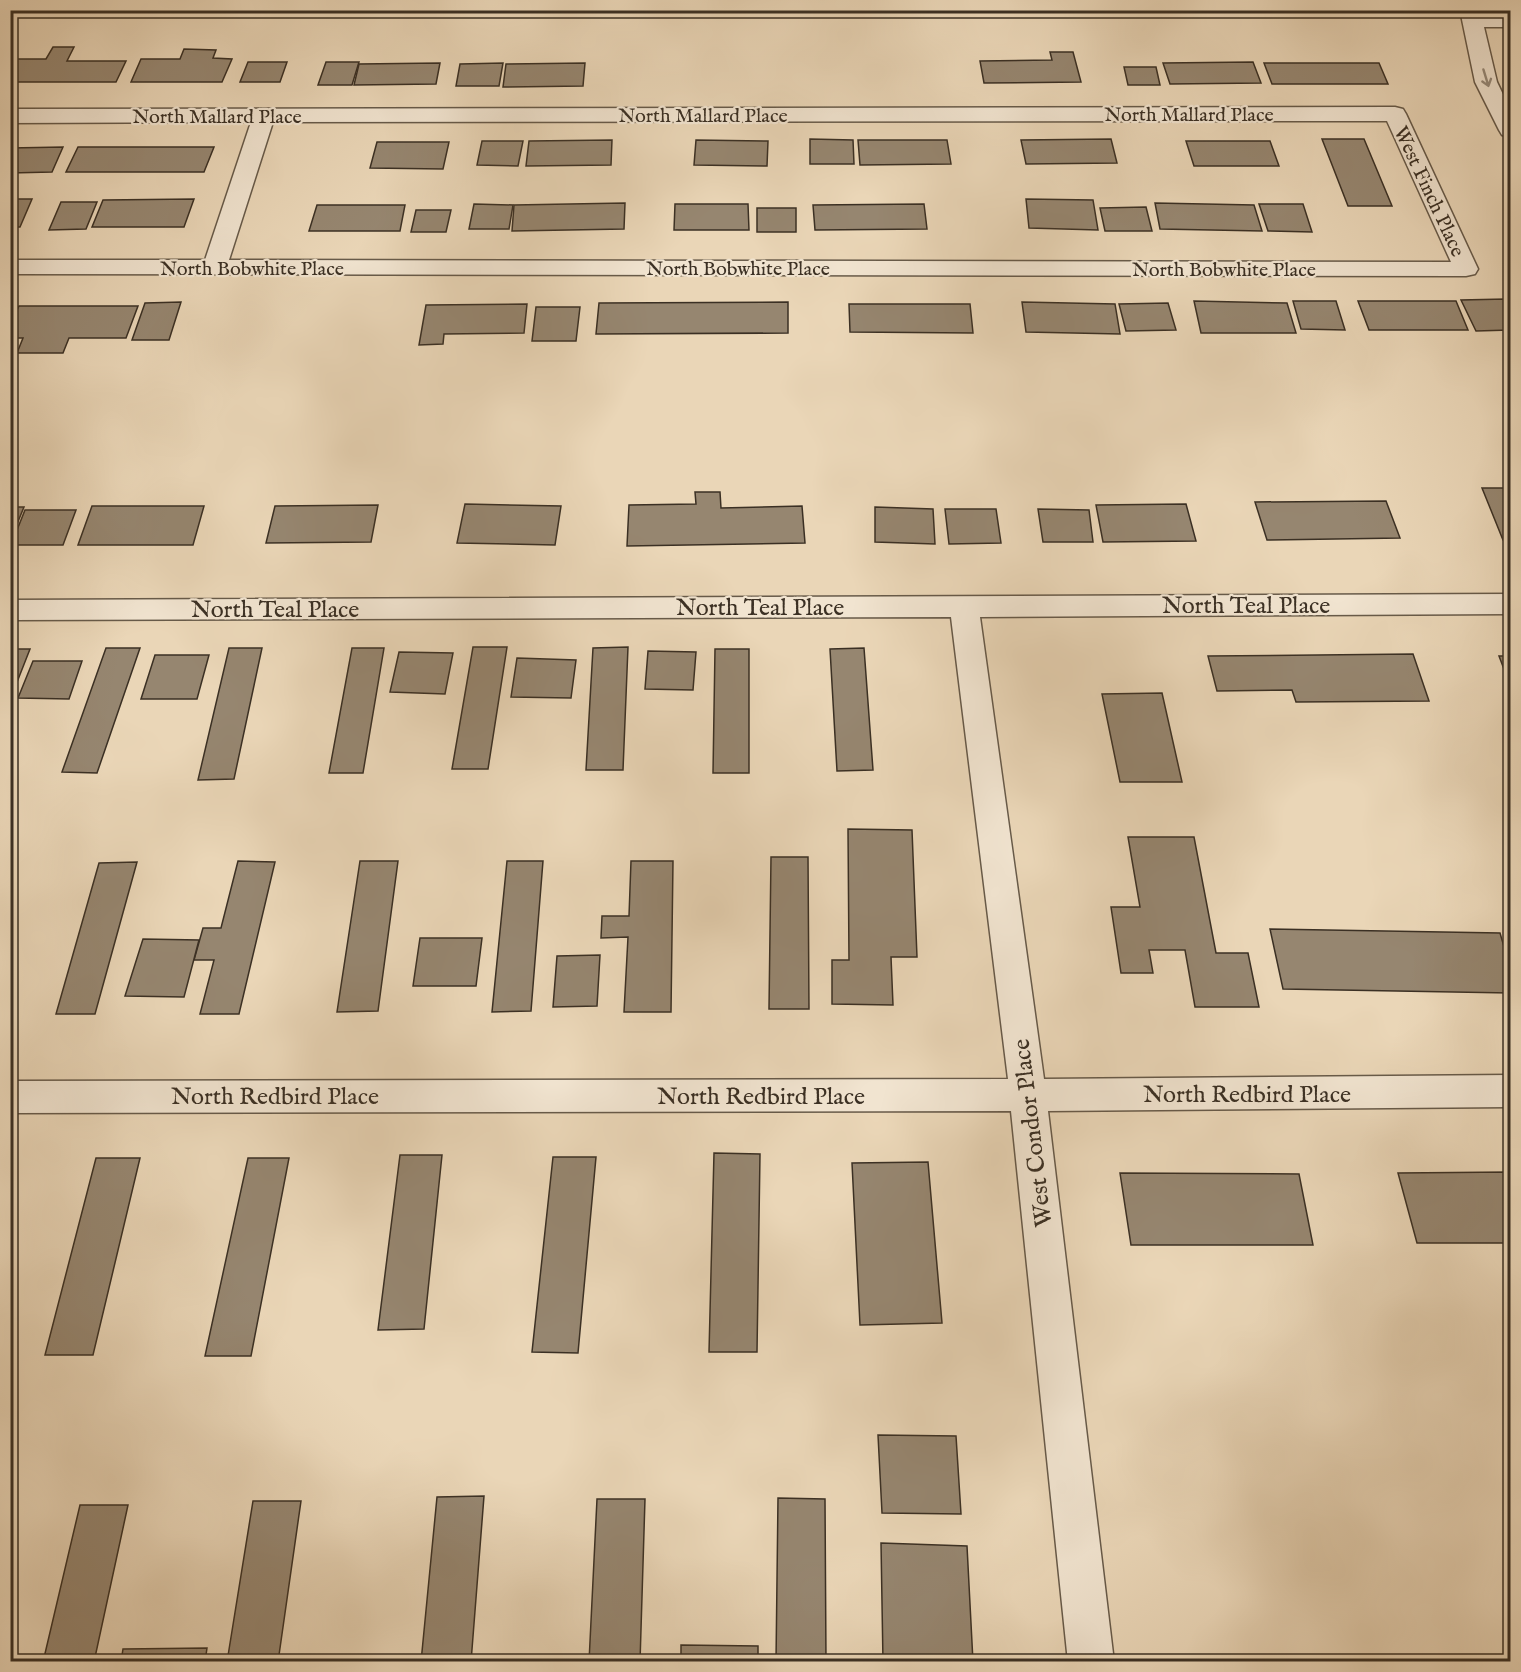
<svg xmlns="http://www.w3.org/2000/svg" width="1521" height="1672" font-family="'IM FELL English',serif">
	<rect width="100%" height="100%" fill="#ead6b7"/>
	<filter id="stains"><feTurbulence type="fractalNoise" baseFrequency=".00333" numOctaves="4"/><feColorMatrix values="0 0 0 0 .2 0 0 0 0 .09 0 0 0 0 .02 0 0 0 .5 -.17"/></filter>
	<radialGradient id="worn" r=".72"><stop offset=".6" stop-color="#630" stop-opacity="0"/><stop offset="1" stop-color="#630" stop-opacity=".3"/></radialGradient>
	<!-- building -->
	<g fill="#968670" stroke="#3b3024" stroke-width="1.5">
		<polygon points="53,47 74,47 67,61 126,61 116,82 10,82 10,59 46,59"/>
		<polygon points="184,49 216,50 213,58 232,59 222,82 131,82 141,59 180,59"/>
		<polygon points="1050,52 1073,52 1081,82 984,83 980,61 1052,60"/>
		<polygon points="248,62 287,62 280,82 240,82"/>
		<polygon points="326,62 359,62 352,85 318,85"/>
		<polygon points="1253,62 1261,83 1170,84 1163,63"/>
		<polygon points="440,63 436,84 354,85 359,64"/>
		<polygon points="503,63 499,86 456,86 460,64"/>
		<polygon points="585,63 583,86 503,87 506,64"/>
		<polygon points="1264,63 1379,63 1388,84 1272,84"/>
		<polygon points="1124,67 1156,67 1160,85 1128,85"/>
		<polygon points="810,139 853,140 854,164 810,164"/>
		<polygon points="1111,139 1117,163 1026,164 1021,140"/>
		<polygon points="1322,139 1364,139 1392,206 1348,206"/>
		<polygon points="612,140 611,165 526,166 529,141"/>
		<polygon points="696,140 768,141 767,166 694,165"/>
		<polygon points="858,140 947,140 951,164 860,165"/>
		<polygon points="482,141 523,141 518,166 477,165"/>
		<polygon points="1186,141 1270,141 1279,166 1194,166"/>
		<polygon points="377,142 449,142 443,169 370,168"/>
		<polygon points="63,147 52,172 10,173 10,148"/>
		<polygon points="78,147 214,147 204,172 66,172"/>
		<polygon points="10,199 32,199 20,227 10,227"/>
		<polygon points="194,199 184,227 92,227 103,200"/>
		<polygon points="1026,199 1093,200 1098,230 1029,228"/>
		<polygon points="61,202 97,202 86,229 49,230"/>
		<polygon points="625,203 624,229 512,231 514,205"/>
		<polygon points="1155,203 1254,205 1262,231 1160,229"/>
		<polygon points="474,204 513,205 509,229 469,229"/>
		<polygon points="675,204 748,204 749,230 674,230"/>
		<polygon points="924,204 927,229 815,230 813,205"/>
		<polygon points="1259,204 1303,204 1312,232 1268,231"/>
		<polygon points="317,205 405,205 400,231 309,231"/>
		<polygon points="1146,207 1152,231 1105,231 1100,208"/>
		<rect x="757" y="208" width="39" height="24"/>
		<polygon points="416,210 451,210 446,232 411,232"/>
		<polygon points="1506,299 1510,309 1510,330 1476,331 1461,300"/>
		<polygon points="1194,301 1287,303 1296,333 1201,333"/>
		<polygon points="1293,301 1336,301 1345,330 1301,329"/>
		<polygon points="1358,301 1456,301 1468,330 1369,330"/>
		<polygon points="181,302 169,340 132,340 145,303"/>
		<polygon points="788,302 788,333 596,334 599,303"/>
		<polygon points="1022,302 1115,304 1120,334 1026,332"/>
		<polygon points="1168,303 1176,330 1126,331 1119,304"/>
		<polygon points="527,304 524,333 444,334 443,344 419,345 426,305"/>
		<polygon points="849,304 970,304 973,333 850,332"/>
		<polygon points="19,306 138,306 126,338 69,338 63,353 17,353 23,338 10,338 10,325"/>
		<polygon points="536,307 580,307 576,341 532,341"/>
		<polygon points="1482,488 1510,488 1510,540 1503,540"/>
		<polygon points="695,492 720,492 721,508 802,506 805,543 627,546 629,505 696,504"/>
		<polygon points="1386,501 1400,538 1267,540 1255,502"/>
		<polygon points="465,504 561,506 555,545 457,543"/>
		<polygon points="1186,504 1196,541 1103,542 1096,505"/>
		<polygon points="378,505 371,542 266,543 275,506"/>
		<polygon points="92,506 204,506 193,545 78,545"/>
		<polygon points="10,507 24,507 10,541"/>
		<polygon points="875,507 933,509 935,544 875,542"/>
		<polygon points="945,509 996,509 1001,543 949,544"/>
		<polygon points="1038,509 1089,510 1093,542 1043,542"/>
		<polygon points="25,510 76,510 63,545 11,545"/>
		<polygon points="473,647 507,647 488,769 452,769"/>
		<polygon points="628,647 623,770 586,770 593,648"/>
		<polygon points="106,648 140,648 97,773 62,772"/>
		<polygon points="229,648 262,648 234,779 198,780"/>
		<polygon points="352,648 384,648 363,773 329,773"/>
		<polygon points="864,648 873,770 837,771 830,649"/>
		<polygon points="10,649 30,649 10,700"/>
		<polygon points="715,649 749,649 749,773 713,773"/>
		<polygon points="648,651 696,652 693,690 645,689"/>
		<polygon points="399,652 453,653 445,694 390,692"/>
		<polygon points="1413,654 1429,701 1296,702 1292,690 1217,691 1208,656"/>
		<polygon points="155,655 209,655 197,699 141,699"/>
		<polygon points="1499,656 1510,656 1510,685"/>
		<polygon points="517,658 576,660 571,698 511,697"/>
		<polygon points="33,661 82,661 69,699 18,698"/>
		<polygon points="1162,693 1182,782 1120,782 1102,694"/>
		<polygon points="848,829 912,830 917,957 891,957 893,1005 832,1004 832,960 849,960"/>
		<polygon points="1128,837 1194,837 1216,953 1248,953 1259,1007 1195,1007 1185,950 1149,950 1153,973 1121,973 1111,907 1140,907"/>
		<polygon points="771,857 808,857 809,1009 769,1009"/>
		<polygon points="238,861 275,862 239,1014 200,1014 214,960 194,960 203,928 221,928"/>
		<polygon points="360,861 398,861 378,1011 337,1012"/>
		<polygon points="507,861 543,861 531,1011 492,1012"/>
		<polygon points="631,861 673,861 671,1012 624,1012 628,937 601,938 602,916 629,916"/>
		<polygon points="137,862 95,1014 56,1014 99,863"/>
		<polygon points="1270,929 1500,933 1510,967 1510,993 1283,989"/>
		<polygon points="420,938 482,938 476,986 413,986"/>
		<polygon points="143,939 199,940 184,997 125,996"/>
		<polygon points="600,955 597,1006 553,1007 557,956"/>
		<polygon points="714,1153 760,1154 757,1352 709,1352"/>
		<polygon points="400,1155 442,1155 424,1329 378,1330"/>
		<polygon points="553,1157 596,1157 578,1353 532,1352"/>
		<polygon points="96,1158 140,1158 93,1355 45,1355"/>
		<polygon points="248,1158 289,1158 251,1356 205,1356"/>
		<polygon points="928,1162 942,1323 860,1325 852,1163"/>
		<polygon points="1510,1172 1510,1243 1417,1243 1398,1173"/>
		<polygon points="1120,1173 1299,1174 1313,1245 1131,1245"/>
		<polygon points="878,1435 956,1436 961,1514 882,1513"/>
		<polygon points="484,1496 471,1662 421,1662 437,1497"/>
		<polygon points="778,1498 825,1499 826,1662 776,1662"/>
		<polygon points="597,1499 645,1499 640,1662 589,1662"/>
		<polygon points="253,1501 301,1501 278,1662 227,1662"/>
		<polygon points="80,1505 128,1505 94,1662 43,1662"/>
		<polygon points="881,1543 967,1546 973,1662 883,1662"/>
		<polygon points="681,1645 758,1646 758,1662 681,1662"/>
		<polygon points="207,1648 205,1662 121,1662 123,1649"/>
	</g>
	<g fill="none" stroke-linecap="round" stroke-linejoin="round">
		<defs>
			<g id="minor">
				<polygon points="1460,10 1480,10 1481,15 1510,15 1510,27 1484,27 1497,82 1510,109 1510,137 1502,135 1499,130 1475,82"/>
				<path d="M1395,107L1403,109L1406,114L1478,269L1475,274L1466,276L10,274V260H205L251,122L10,123V109ZM1387,121L1451,262L229,260L273,122Z"/>
				<polygon points="1510,594 1510,614 980,617 1044,1079 1510,1075 1510,1107 1048,1111 1114,1662 1068,1662 1011,1111 10,1113 10,1081 1008,1079 951,617 10,620 10,600"/>
			</g>
		</defs>
		<!-- minor casing -->
		<use href="#minor" stroke="#675a49" stroke-width="3"/>
		<!-- minor -->
		<use href="#minor" fill="#f1e4d0" fill-rule="evenodd"/>
	</g>
	<!-- one-way arrows -->
	<defs><path id="oneway-shaft" d="M-6 0H5M1.5-3L5.5 0L1.5 3" fill="none" stroke-width="1.6" stroke-linecap="round" stroke-linejoin="round" transform="scale(1.5)"/></defs>
	<use stroke="#968a7a" href="#oneway-shaft" transform="translate(1486 78) rotate(73)"/>
	<g text-anchor="middle" stroke-width="4.5" stroke-linejoin="round" paint-order="stroke">
		<!-- far-street labels -->
		<g font-size="20" fill="#3b3024" stroke="#f1e4d0">
			<text x="1189" y="121">North Mallard Place</text>
			<text x="703" y="122">North Mallard Place</text>
			<text x="217" y="123">North Mallard Place</text>
			<text transform="translate(1430 191) rotate(65)" y="7">West Finch Place</text>
			<text x="252" y="275">North Bobwhite Place</text>
			<text x="738" y="275">North Bobwhite Place</text>
			<text x="1224" y="276">North Bobwhite Place</text>
		</g>
		<!-- street labels -->
		<g font-size="24" fill="#3b3024" stroke="#f1e4d0">
			<text x="1246" y="613">North Teal Place</text>
			<text x="760" y="615">North Teal Place</text>
			<text x="275" y="617">North Teal Place</text>
			<text x="1247" y="1102">North Redbird Place</text>
			<text x="275" y="1104">North Redbird Place</text>
			<text x="761" y="1104">North Redbird Place</text>
			<text transform="translate(1032 1133) rotate(-97)" y="8">West Condor Place</text>
		</g>
	</g>
	<!-- margin -->
	<rect width="1521" height="1672" fill="none" stroke="#ead6b7" stroke-width="36"/>
	<rect x="12" y="12" width="1497" height="1648" fill="none" stroke="#3b3024" stroke-width="3"/>
	<rect x="18" y="18" width="1485" height="1636" fill="none" stroke="#3b3024" stroke-width="1.5"/>
	<rect width="100%" height="100%" filter="url(#stains)"/>
	<rect width="100%" height="100%" fill="url(#worn)"/>
</svg>
